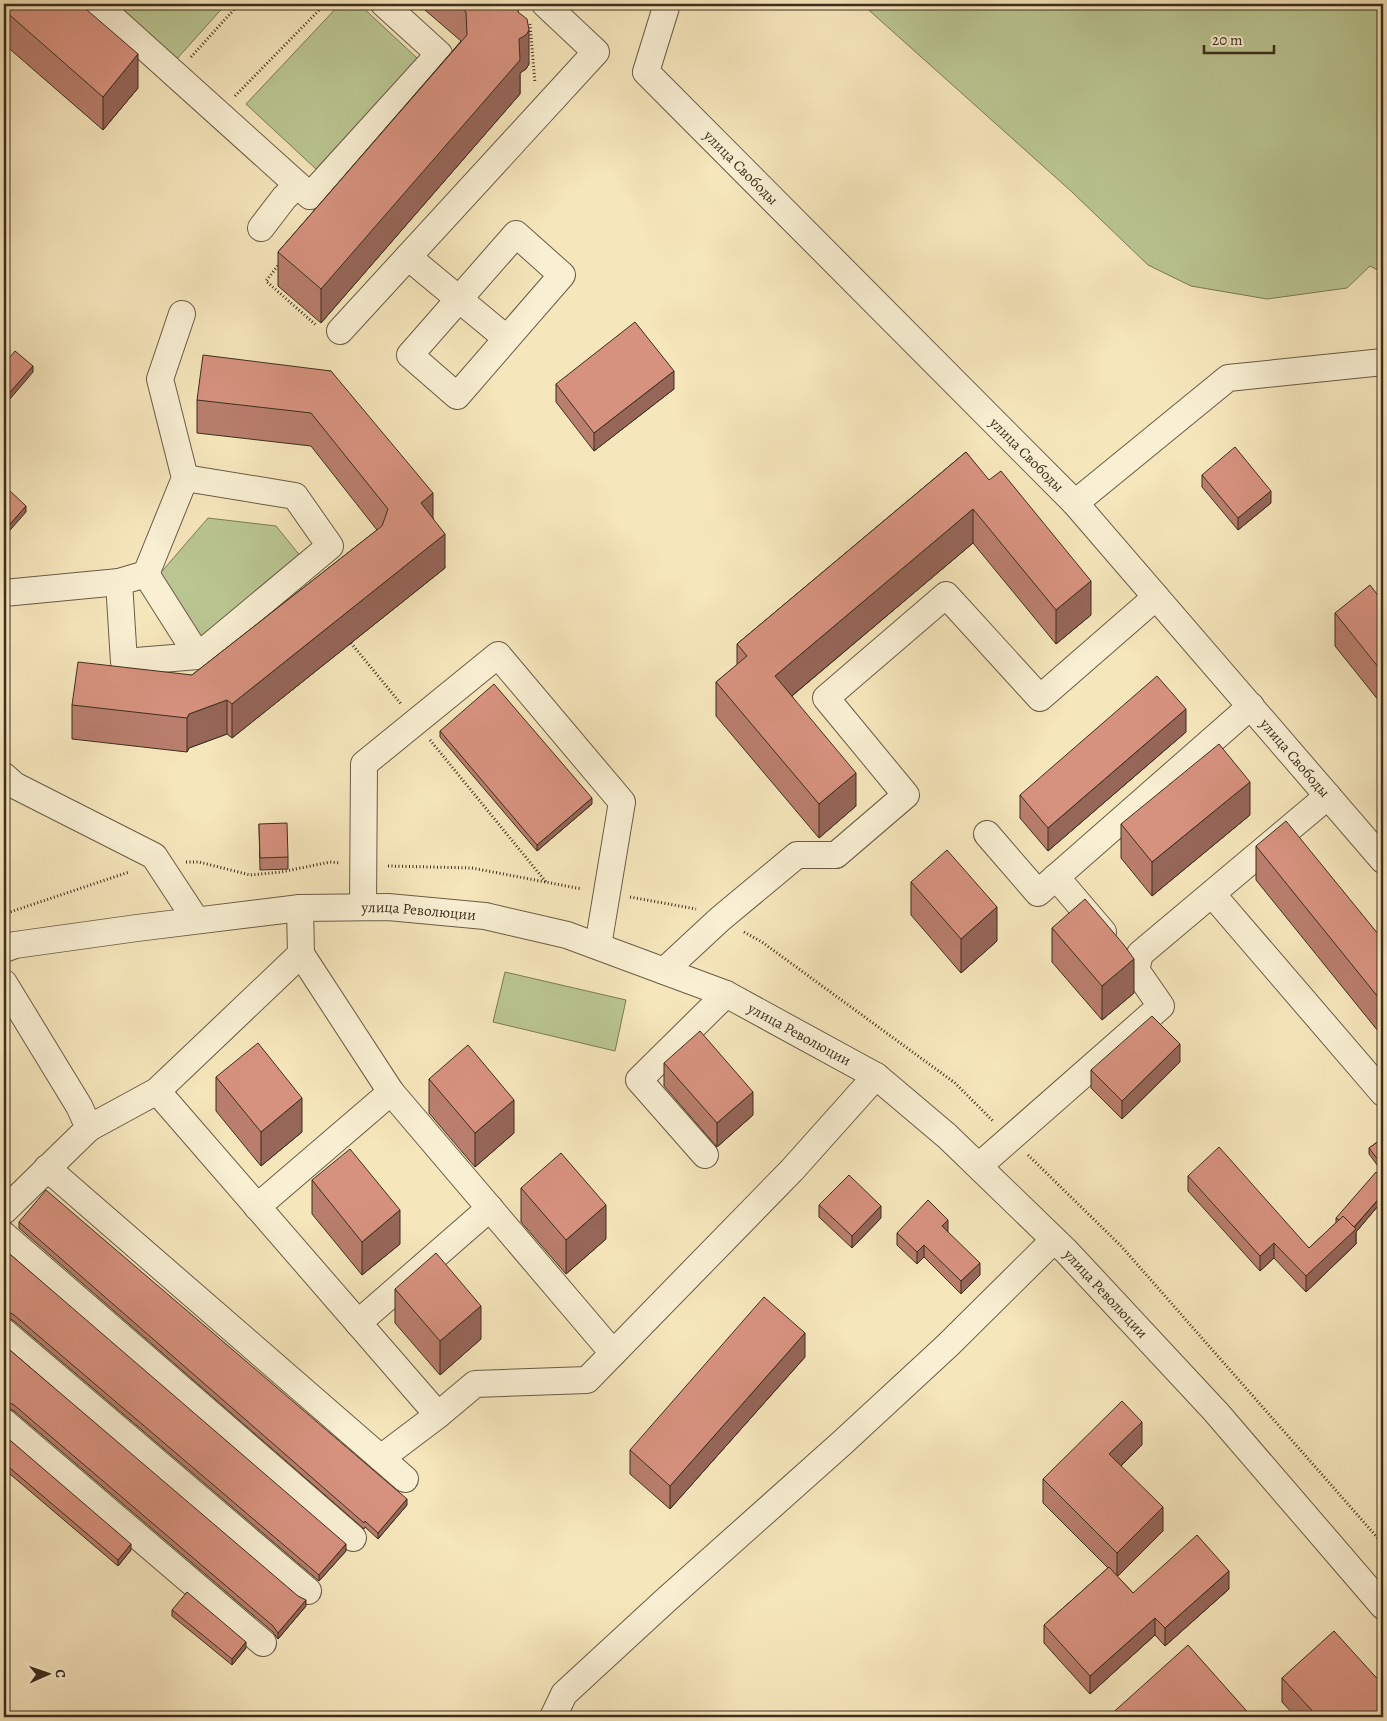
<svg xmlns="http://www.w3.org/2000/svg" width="1387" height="1721" font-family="Alegreya,serif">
	<rect width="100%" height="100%" fill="#f6e6bc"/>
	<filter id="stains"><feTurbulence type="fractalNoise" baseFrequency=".004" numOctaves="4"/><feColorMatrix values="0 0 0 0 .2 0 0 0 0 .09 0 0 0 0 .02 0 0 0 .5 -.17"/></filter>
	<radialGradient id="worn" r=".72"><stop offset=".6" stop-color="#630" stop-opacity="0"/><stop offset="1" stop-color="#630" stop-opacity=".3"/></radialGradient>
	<!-- green -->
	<g fill="#bac692" stroke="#7b7a58">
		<polygon points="112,4 226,4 175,61"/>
		<polygon points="340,4 359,4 418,59 316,169 246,104"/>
		<polygon points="862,4 1383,4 1383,273 1370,266 1347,288 1267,299 1191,286 1148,265 1072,192"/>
		<polygon points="208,518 276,526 302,558 202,641 157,577"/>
		<polygon points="505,972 626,1000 615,1051 493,1022"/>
	</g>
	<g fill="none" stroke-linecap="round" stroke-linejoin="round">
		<defs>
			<g id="minor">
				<polyline points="97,4 310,196 439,54 384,4"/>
				<path id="s1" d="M667,4L646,72L1075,503L1383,860"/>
				<polyline points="261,228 284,198 297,185"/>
				<polygon points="516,234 562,275 457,396 410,355"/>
				<polyline points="408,257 506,338"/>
				<polyline points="340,331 596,52 545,4"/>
				<polyline points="1075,503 1228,378 1383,362"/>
				<polyline points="146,574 198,656"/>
				<polyline points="119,582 124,662 198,656 330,546 295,496 185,478"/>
				<polyline points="4,593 119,582 146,574 185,478 160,379 182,314"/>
				<polyline points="4,776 14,785 154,856 196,920"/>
				<polyline points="987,834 1038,893 1251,706"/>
				<polyline points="1056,877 1103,932"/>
				<polyline points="1212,894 1383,1093"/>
				<polyline points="363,907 364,764 498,655 622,802 598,946"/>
				<path id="s2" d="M4,949L15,945L137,928L300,908L388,907L485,916L567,935L726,994L876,1076L947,1136L1066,1251L1216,1412L1383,1606"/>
				<polyline points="301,954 391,1092 613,1353"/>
				<polyline points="664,971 720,919 797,855 836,855 906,795 826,698 946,595 1040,698 1156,597"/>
				<polyline points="4,983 79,1106 89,1128 4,1211"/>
				<polyline points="157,1091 438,1415"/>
				<polyline points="89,1128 157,1091 301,954 300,908"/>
				<polyline points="705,1155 639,1080 726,994"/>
				<polyline points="979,1166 1161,1006 1136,970 1140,954 1328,796"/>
				<polyline points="47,1168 405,1479"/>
				<polyline points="257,1207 391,1092"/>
				<polyline points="4,1235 353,1538"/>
				<polyline points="358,1323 490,1208"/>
				<polyline points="4,1332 308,1591"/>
				<polyline points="4,1422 263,1643"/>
				<polyline points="381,1458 438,1415 475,1384 587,1380 792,1170 876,1076"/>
				<polyline points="553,1717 564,1694 666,1600 842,1443 948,1345 1054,1240"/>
			</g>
		</defs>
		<!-- minor casing -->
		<use href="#minor" stroke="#6a5c45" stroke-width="28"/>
		<!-- path -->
		<g stroke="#3c2e1d" stroke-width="3" stroke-dasharray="1 2.5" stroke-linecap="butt">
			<polyline points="530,24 535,83"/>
			<polyline points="191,57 239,4"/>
			<polyline points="235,96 325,4"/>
			<polyline points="280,263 266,281 317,326"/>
			<polyline points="351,643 401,704"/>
			<polyline points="430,740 546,882"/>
			<polyline points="186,862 199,862 250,875 281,872 330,862 340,863"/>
			<polyline points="388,866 472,868 582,889"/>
			<polyline points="630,897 696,909"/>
			<polyline points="4,914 129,872"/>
			<polyline points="744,932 762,942 955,1083 993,1121"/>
			<polyline points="1028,1155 1121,1246 1383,1544"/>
		</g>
		<!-- minor -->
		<use href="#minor" stroke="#f9efd3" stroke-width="26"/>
	</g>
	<!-- wall -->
	<g fill="#b97e6d" stroke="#3c2e1d">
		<polygon points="4,4 138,88 103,130 4,44"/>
		<polygon points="418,4 518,4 518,12 529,64 526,69 520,73 520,94 321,323 278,286 278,252 461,41"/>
		<polygon points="331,371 433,518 445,568 232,738 227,734 189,748 187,752 72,739 72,705 192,675 377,530 311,446 197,433 197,400"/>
		<polygon points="556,384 674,389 594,451 556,402"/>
		<polygon points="966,452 1091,615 1056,644 973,543 792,696 856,806 819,838 716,716 716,682 737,665 737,644"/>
		<polygon points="1202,475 1271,503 1238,530 1202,487"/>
		<polygon points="1383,602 1383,706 1335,646 1335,613"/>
		<polygon points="440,731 592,804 537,851 440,737"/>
		<polygon points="1186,732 1048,851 1020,818 1020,795"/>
		<polygon points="1250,815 1152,896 1121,858 1121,824"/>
		<polygon points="259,824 288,857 288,869 260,870"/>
		<polygon points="1256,846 1383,940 1383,1027 1378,1031 1256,880"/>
		<polygon points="911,882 997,941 961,973 911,915"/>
		<polygon points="1052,928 1134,993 1102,1020 1052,962"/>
		<polygon points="1180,1062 1122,1119 1091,1088 1091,1070"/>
		<polygon points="664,1063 753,1115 717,1147 664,1086"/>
		<polygon points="216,1077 302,1132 261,1166 216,1111"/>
		<polygon points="429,1079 514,1133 475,1167 429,1113"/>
		<polygon points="1383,1138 1383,1169 1381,1170 1369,1154 1369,1148"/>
		<polygon points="1188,1176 1309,1248 1336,1223 1336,1218 1383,1178 1383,1200 1356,1232 1356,1244 1306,1292 1274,1258 1260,1271 1188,1191"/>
		<polygon points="312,1180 400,1244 362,1275 312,1214"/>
		<polygon points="521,1188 606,1239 566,1274 521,1222"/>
		<polygon points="819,1205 881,1218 852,1248 819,1217"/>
		<polygon points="19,1222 407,1505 378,1539 365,1527 364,1529 19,1228"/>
		<polygon points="948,1232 980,1275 961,1294 924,1257 917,1264 897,1245 897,1233"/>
		<polygon points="4,1249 346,1551 319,1581 14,1321 7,1317 4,1318"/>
		<polygon points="395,1289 481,1339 440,1375 395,1323"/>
		<polygon points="4,1345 306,1606 278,1639 273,1632 14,1411 6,1407 4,1407"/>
		<polygon points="805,1357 670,1509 630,1474 630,1450"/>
		<polygon points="4,1435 131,1550 118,1566 4,1469"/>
		<polygon points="1142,1445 1121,1466 1163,1531 1117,1576 1133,1593 1229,1589 1165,1646 1155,1635 1090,1694 1044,1643 1044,1625 1108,1568 1043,1503 1043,1479"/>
		<polygon points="172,1610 246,1648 232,1665 172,1616"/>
		<polygon points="1282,1678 1383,1717 1296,1717 1282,1702"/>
	</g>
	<!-- shaded-wall -->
	<g fill="#966659" stroke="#3c2e1d">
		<polygon points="529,30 529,64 526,69 520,73 520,94 321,323 321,289 519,39"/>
		<polygon points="138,54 138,88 103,130 103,97"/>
		<polygon points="33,366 33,372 4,406 4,399"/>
		<polygon points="674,371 674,389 594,451 594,433"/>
		<polygon points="1271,491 1271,503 1238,530 1238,518"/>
		<polygon points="433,493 433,527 421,503"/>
		<polygon points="26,506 26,512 4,537 4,531"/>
		<polygon points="973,509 973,543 775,710 775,676"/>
		<polygon points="445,534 445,568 232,738 232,704"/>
		<polygon points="1091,581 1091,615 1056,644 1056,610"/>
		<polygon points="227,700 227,734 189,748 187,752 187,718 189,714"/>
		<polygon points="1186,709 1186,732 1048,851 1048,828"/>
		<polygon points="856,773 856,806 819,838 819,804"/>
		<polygon points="1250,782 1250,815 1152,896 1152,862"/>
		<polygon points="592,798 592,804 537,851 537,845"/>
		<polygon points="997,907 997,941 961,973 961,939"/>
		<polygon points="1134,959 1134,993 1102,1020 1102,986"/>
		<polygon points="1383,993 1383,1027 1378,1031 1378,997"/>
		<polygon points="1180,1044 1180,1062 1122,1119 1122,1101"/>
		<polygon points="753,1092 753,1115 717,1147 717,1123"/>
		<polygon points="302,1098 302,1132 261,1166 261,1132"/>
		<polygon points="514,1100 514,1133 475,1167 475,1133"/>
		<polygon points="1383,1163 1383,1169 1381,1170 1381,1164"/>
		<polygon points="1383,1194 1383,1200 1356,1232 1356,1244 1306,1292 1306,1276 1351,1231"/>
		<polygon points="606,1205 606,1239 566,1274 566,1240"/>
		<polygon points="881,1206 881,1218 852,1248 852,1236"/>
		<polygon points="400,1210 400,1244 362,1275 362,1242"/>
		<polygon points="948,1220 948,1232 942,1226"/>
		<polygon points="1274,1243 1274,1258 1260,1271 1260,1256"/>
		<polygon points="924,1245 924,1257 917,1264 917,1252"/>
		<polygon points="980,1263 980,1275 961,1294 961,1281"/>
		<polygon points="481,1306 481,1339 440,1375 440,1341"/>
		<polygon points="805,1333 805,1357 670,1509 670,1486"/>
		<polygon points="1142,1422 1142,1445 1109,1477 1109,1454"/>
		<polygon points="407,1499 407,1505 378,1539 378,1533"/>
		<polygon points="1163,1507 1163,1531 1117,1577 1117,1553"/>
		<polygon points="131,1544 131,1550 118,1566 118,1560"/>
		<polygon points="346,1544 346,1551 319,1581 319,1575"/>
		<polygon points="1229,1571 1229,1589 1165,1646 1165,1628"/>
		<polygon points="306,1600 306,1606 278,1639 278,1633"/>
		<polygon points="1155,1618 1155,1635 1090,1694 1090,1676"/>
		<polygon points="246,1642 246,1648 232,1665 232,1659"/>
	</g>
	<!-- building -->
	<g fill="#d7927f" stroke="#3c2e1d">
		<polygon points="4,4 80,4 138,54 103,97 4,10"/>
		<polygon points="457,4 518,4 518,12 527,19 529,30 526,35 519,39 520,60 321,289 278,252 467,35 466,12"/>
		<polygon points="635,322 674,371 594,433 556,384"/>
		<polygon points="15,351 33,366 4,399 4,364"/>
		<polygon points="203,355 331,371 433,493 421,503 445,534 232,704 227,700 189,714 187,718 72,705 78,662 192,675 382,526 388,509 311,413 197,400"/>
		<polygon points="1235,447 1271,491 1238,518 1202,475"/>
		<polygon points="966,452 989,480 1001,471 1091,581 1056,610 973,509 775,676 856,773 819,804 716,682 747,656 737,644"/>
		<polygon points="9,490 26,506 4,531 4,496"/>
		<polygon points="1370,585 1383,602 1383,673 1335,613"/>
		<polygon points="1157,676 1186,709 1048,828 1020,795"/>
		<polygon points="494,684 592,798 537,845 440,731"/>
		<polygon points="1219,744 1250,782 1152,862 1121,824"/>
		<polygon points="1286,821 1383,940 1383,993 1378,997 1256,846"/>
		<polygon points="287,823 288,857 260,858 259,824"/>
		<polygon points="947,850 997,907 961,939 911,882"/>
		<polygon points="1085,899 1124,945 1134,959 1102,986 1052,928"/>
		<polygon points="1152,1016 1180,1044 1122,1101 1091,1070"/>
		<polygon points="700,1031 753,1092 717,1123 664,1063"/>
		<polygon points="258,1043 302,1098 261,1132 216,1077"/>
		<polygon points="468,1045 514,1100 475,1133 429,1079"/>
		<polygon points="1383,1138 1383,1163 1381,1164 1369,1148"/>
		<polygon points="1219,1147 1309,1248 1343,1216 1356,1229 1306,1276 1274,1243 1260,1256 1188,1176"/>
		<polygon points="350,1149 400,1210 362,1242 312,1180"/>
		<polygon points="561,1153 606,1205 566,1240 521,1188"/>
		<polygon points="1376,1172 1383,1178 1383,1194 1354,1227 1343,1216 1339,1220 1336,1218"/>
		<polygon points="849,1175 881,1206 852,1236 819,1205"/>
		<polygon points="46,1190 407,1499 378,1533 365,1521 364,1523 19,1222"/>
		<polygon points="928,1200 948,1220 942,1226 980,1263 961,1281 924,1245 917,1252 897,1233"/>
		<polygon points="4,1249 346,1544 319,1575 14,1315 7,1311 4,1312"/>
		<polygon points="436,1253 481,1306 440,1341 395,1289"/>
		<polygon points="764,1297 805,1333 670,1486 630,1450"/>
		<polygon points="4,1345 298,1596 306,1600 278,1633 273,1626 14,1405 6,1401 4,1401"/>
		<polygon points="1122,1401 1142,1422 1109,1454 1163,1507 1117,1553 1043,1479"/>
		<polygon points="4,1435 131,1544 118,1560 4,1463"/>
		<polygon points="1197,1535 1229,1571 1165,1628 1155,1618 1090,1676 1044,1625 1109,1567 1133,1593"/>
		<polygon points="187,1592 246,1642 232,1659 172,1610"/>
		<polygon points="1334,1631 1383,1685 1383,1717 1318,1717 1282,1678"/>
		<polygon points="1188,1645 1252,1717 1108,1717"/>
	</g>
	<g text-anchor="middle" stroke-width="4" stroke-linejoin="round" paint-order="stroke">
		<!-- street labels -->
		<g font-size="15" fill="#3c2e1d" stroke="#f9efd3">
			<text dy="5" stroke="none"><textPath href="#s1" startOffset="206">улица Свободы</textPath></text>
			<text dy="5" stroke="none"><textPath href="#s1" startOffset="611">улица Свободы</textPath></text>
			<text dy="5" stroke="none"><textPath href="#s1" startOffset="1016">улица Свободы</textPath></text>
			<text dy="5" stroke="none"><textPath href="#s2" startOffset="418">улица Революции</textPath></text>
			<text dy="5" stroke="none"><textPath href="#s2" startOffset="822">улица Революции</textPath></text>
			<text dy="5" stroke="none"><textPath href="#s2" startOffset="1226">улица Революции</textPath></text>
		</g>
	</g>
	<!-- margin -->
	<rect width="1387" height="1721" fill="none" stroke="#f6e6bc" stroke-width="20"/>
	<rect x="5" y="5" width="1377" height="1711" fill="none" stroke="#3c2e1d" stroke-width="2.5"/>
	<rect x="10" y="10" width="1367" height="1701" fill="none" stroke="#3c2e1d"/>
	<!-- north arrow -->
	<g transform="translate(48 1674) rotate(88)" stroke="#f9efd3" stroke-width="4" paint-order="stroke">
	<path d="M0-4L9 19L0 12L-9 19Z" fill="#3c2e1d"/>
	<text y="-8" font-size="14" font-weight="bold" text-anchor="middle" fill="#3c2e1d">С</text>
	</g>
	<!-- scale -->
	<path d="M1204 45v8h70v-8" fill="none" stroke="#3c2e1d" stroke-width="2.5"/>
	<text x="1212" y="45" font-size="15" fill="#3c2e1d" stroke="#f9efd3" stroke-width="4" paint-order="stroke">20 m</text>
	<rect width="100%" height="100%" filter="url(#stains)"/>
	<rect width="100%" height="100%" fill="url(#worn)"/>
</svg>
